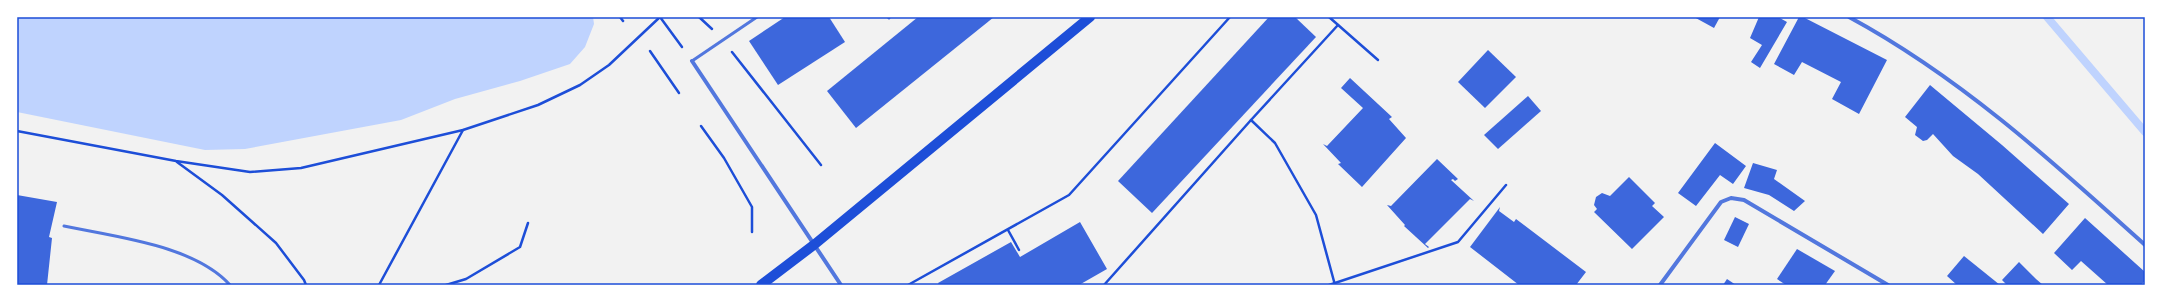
<svg xmlns="http://www.w3.org/2000/svg" width="2162" height="302" font-family="'Golos Text',sans-serif">
	<rect width="100%" height="100%" fill="#f2f2f2"/>
	<!-- water -->
	<polygon fill="#bfd3fe" points="17,17 593,17 594,24 585,47 570,64 520,81 455,99 401,120 245,149 205,150 17,112"/>
	<g fill="none" stroke-linecap="round" stroke-linejoin="round">
		<!-- stream -->
		<polyline stroke="#bfd3fe" stroke-width="8" points="2047,17 2145,132"/>
	</g>
	<!-- building -->
	<g fill="#3d67dc">
		<polygon points="785,17 829,17 845,42 778,85 749,41"/>
		<polygon points="918,17 994,17 856,128 827,91"/>
		<polygon points="1269,17 1295,17 1316,37 1152,213 1118,181"/>
		<polygon points="1694,17 1720,17 1714,28"/>
		<polygon points="1759,17 1778,17 1787,22 1760,68 1751,62 1762,45 1750,38"/>
		<polygon points="1799,17 1803,17 1887,60 1859,114 1832,99 1841,82 1802,62 1794,75 1774,64"/>
		<polygon points="1488,50 1516,77 1485,108 1458,82"/>
		<polygon points="1350,78 1392,117 1389,119 1406,138 1362,187 1338,164 1341,163 1323,144 1327,146 1363,108 1341,88"/>
		<polygon points="1930,85 2002,145 2069,204 2043,234 1978,174 1953,156 1933,134 1927,140 1923,141 1915,135 1917,127 1905,117"/>
		<polygon points="1528,96 1541,111 1498,149 1484,135"/>
		<polygon points="1715,143 1746,166 1733,184 1720,175 1696,206 1678,193"/>
		<polygon points="1437,159 1458,179 1455,181 1453,179 1451,180 1474,201 1470,199 1425,244 1429,247 1428,248 1404,226 1405,225 1387,205 1391,206"/>
		<polygon points="1753,163 1777,170 1774,179 1805,201 1794,211 1769,195 1744,188"/>
		<polygon points="1629,177 1655,203 1652,206 1664,217 1632,249 1594,212 1597,209 1594,205 1596,197 1602,193 1610,196"/>
		<polygon points="17,195 57,202 49,237 52,238 47,285 17,285"/>
		<polygon points="1500,207 1499,211 1514,222 1516,219 1586,272 1576,285 1519,285 1470,247"/>
		<polygon points="1735,217 1749,224 1738,247 1724,240"/>
		<polygon points="2085,218 2145,272 2145,281 2141,285 2108,285 2081,261 2072,270 2054,253"/>
		<polygon points="1080,222 1107,269 1079,285 939,285 938,283 1011,242 1020,257"/>
		<polygon points="1797,249 1835,271 1825,285 1786,285 1777,279"/>
		<polygon points="1964,256 2000,285 1957,285 1947,276"/>
		<polygon points="2019,262 2036,279 2043,285 2007,285 2002,280"/>
		<polygon points="1727,279 1736,285 1723,285"/>
	</g>
	<g fill="none" stroke-linecap="round" stroke-linejoin="round">
		<!-- path -->
		<g stroke="#1d4ed8" stroke-width="2.5">
			<polyline points="620,17 623,21"/>
			<polyline points="660,17 682,47"/>
			<polyline points="699,17 712,29"/>
			<polyline points="1329,17 1378,60"/>
			<polyline points="650,51 679,93"/>
			<polyline points="732,52 821,165"/>
			<polyline points="701,126 724,158 752,207 752,232"/>
			<polyline points="17,131 176,161 250,172 301,168 463,130 538,105 580,85 609,65 660,17"/>
			<polyline points="177,162 222,195 276,243 304,280 306,285"/>
			<polyline points="1008,230 1019,250"/>
			<polyline points="379,285 463,130"/>
			<polyline points="446,285 466,279 520,247 528,223"/>
			<polyline points="908,285 1069,195 1230,17"/>
			<polyline points="1104,285 1251,120"/>
			<polyline points="1329,285 1458,242 1506,185"/>
			<polyline points="1335,285 1316,215 1275,143 1251,120 1338,25"/>
		</g>
		<!-- service -->
		<g stroke="#5277de" stroke-width="3">
			<polyline points="888,17 889,18"/>
			<polyline points="692,61 757,17"/>
			<path d="M64,226C115,237 194,245 230,285"/>
		</g>
		<!-- minor -->
		<g stroke="#5277de" stroke-width="4">
			<path d="M1849,17C1960,77 2052,161 2145,245"/>
			<polyline points="692,61 841,285"/>
			<polyline points="1660,285 1721,202 1731,198 1744,200 1888,285"/>
		</g>
		<!-- primary -->
		<polyline stroke="#1d4ed8" stroke-width="10" points="761,285 815,244 1090,17"/>
	</g>
	<!-- border -->
	<rect width="2162" height="302" fill="none" stroke="#ffffff" stroke-width="36"/>
	<rect x="18" y="18" width="2126" height="266" fill="none" stroke="#1d4ed8" stroke-width="1.5"/>
</svg>
